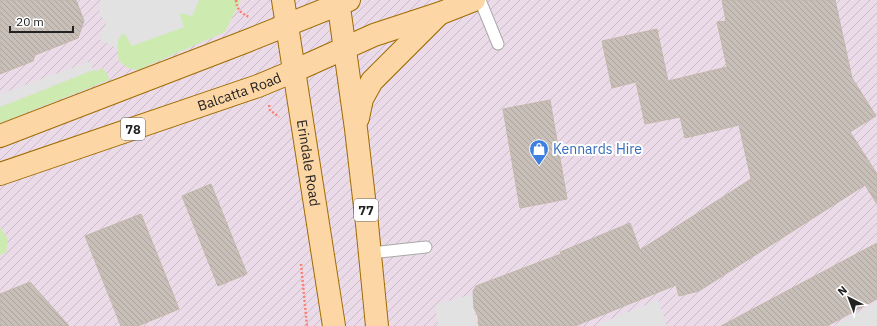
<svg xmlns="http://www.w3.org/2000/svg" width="877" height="326" font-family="'IBM Plex Sans',sans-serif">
	<defs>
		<pattern id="industrial-furrows" width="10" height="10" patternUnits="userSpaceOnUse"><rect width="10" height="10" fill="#ebdbe8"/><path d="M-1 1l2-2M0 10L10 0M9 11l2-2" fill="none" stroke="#c9bcc7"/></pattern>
		<pattern id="building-back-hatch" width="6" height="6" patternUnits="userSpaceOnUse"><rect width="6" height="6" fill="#c7bfb8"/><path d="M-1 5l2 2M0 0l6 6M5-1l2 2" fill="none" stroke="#aba49e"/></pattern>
	</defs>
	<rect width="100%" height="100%" fill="#f2efe9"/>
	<!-- industrial -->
	<rect fill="url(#industrial-furrows)" x="0" y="0" width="877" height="326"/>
	<!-- grass -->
	<g fill="#cdebb0">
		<path d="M199,0H241L225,32L138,70L128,68L119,61C118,52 114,38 124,33L183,27L179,12L192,15Z"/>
		<path d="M102,68C106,72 109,75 109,80L0,123V107L93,70L98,71Z"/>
		<polygon points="0,227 8,239 6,253 0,255"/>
	</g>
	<!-- parking -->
	<g fill="#e2e2e2">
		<polygon points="100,0 199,0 192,16 179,13 184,27 132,46 124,33 121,35 118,40 118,49 99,39 107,22 99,15"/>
		<polygon points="91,61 93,70 0,107 0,94"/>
		<polygon points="472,294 474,311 476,318 477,326 438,326 435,305"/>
		<polygon points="658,300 667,326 598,326 601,323"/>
		<polygon points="877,302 877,326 833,326"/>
	</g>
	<!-- building -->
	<g fill="url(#building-back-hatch)" stroke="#c4b6ab">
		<polygon points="0,0 76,0 84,21 78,38 35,55 33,61 0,74"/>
		<polygon points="722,0 835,0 852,78 876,116 850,132 877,174 877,204 865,185 699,291 679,296 676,285 575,326 479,326 478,316 474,308 473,291 476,286 561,254 560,252 630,223 640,250 751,179 739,125 685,138 680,117 645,124 636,82 612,88 602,41 657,29 668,81 727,67 717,22 726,21"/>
		<polygon points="550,100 567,199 520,208 503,109"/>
		<polygon points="211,184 247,274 218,286 182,196"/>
		<polygon points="141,214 179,309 138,326 121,326 85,236"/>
		<polygon points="877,243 877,299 827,326 721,326"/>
		<polygon points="30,282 69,326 0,326 0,294"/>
	</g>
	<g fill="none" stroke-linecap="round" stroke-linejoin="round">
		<defs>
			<g id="lane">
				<polyline points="480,0 498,44"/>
				<polyline points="371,253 426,247"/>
			</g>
			<g id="primary">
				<path id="s1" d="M283,0L334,326"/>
				<polyline points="338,0 356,129 367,224 377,326"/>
				<polyline points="358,118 362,99 372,81 437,16"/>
				<polyline points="0,136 247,41 349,0"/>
				<path id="s2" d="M0,174L258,86L294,71L374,35L441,13L474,0"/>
			</g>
		</defs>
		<!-- lane casing -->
		<use href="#lane" stroke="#a9a9a9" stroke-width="13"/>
		<!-- primary casing -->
		<use href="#primary" stroke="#a06b00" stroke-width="24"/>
		<!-- path -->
		<g stroke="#fa8072" stroke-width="2.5" stroke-dasharray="2 2" stroke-linecap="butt">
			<path d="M236,0C237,10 241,13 249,17"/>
			<polyline points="269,105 270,110 279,117"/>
			<polyline points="301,264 307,326"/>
		</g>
		<!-- lane -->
		<use href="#lane" stroke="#fff" stroke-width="11"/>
		<!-- primary -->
		<use href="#primary" stroke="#fcd6a4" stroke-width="22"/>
	</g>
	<!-- icons -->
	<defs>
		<symbol id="shop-pin" viewBox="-11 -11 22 30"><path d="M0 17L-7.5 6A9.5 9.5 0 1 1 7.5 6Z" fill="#3f7fe0" stroke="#fff"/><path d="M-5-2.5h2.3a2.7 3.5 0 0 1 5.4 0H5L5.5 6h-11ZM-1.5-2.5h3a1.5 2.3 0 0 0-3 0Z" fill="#fff"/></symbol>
	</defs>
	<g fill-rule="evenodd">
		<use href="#shop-pin" x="528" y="138" width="22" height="30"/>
	</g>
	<g text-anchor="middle" stroke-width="4" stroke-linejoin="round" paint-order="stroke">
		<!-- shield labels -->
		<g fill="#fff" stroke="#646464" stroke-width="1">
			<rect x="121" y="118" width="24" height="22" rx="3"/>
			<rect x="354" y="199" width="24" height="22" rx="3"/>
		</g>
		<g font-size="13" font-weight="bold" fill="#222">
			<text x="133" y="134">78</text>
			<text x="366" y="215">77</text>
		</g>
		<!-- street labels -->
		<g font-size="14" fill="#222" stroke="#fff">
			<text dy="5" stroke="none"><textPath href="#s2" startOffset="253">Balcatta Road</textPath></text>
			<text dy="5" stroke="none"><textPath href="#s1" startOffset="165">Erindale Road</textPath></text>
		</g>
		<!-- shop labels -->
		<g font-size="14" fill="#366cbe" stroke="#fff" text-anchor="start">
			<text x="553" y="154">Kennards Hire</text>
		</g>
	</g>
	<!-- north arrow -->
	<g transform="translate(849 298) rotate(318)" stroke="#ffffff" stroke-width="3" paint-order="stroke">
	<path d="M0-3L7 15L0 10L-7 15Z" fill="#222222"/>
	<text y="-6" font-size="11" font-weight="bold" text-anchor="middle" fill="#222222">N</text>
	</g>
	<!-- scale -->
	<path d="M10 26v6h63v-6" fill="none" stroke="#222222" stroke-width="2"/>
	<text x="16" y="26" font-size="12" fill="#222222" stroke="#ffffff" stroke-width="3" paint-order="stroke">20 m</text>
</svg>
